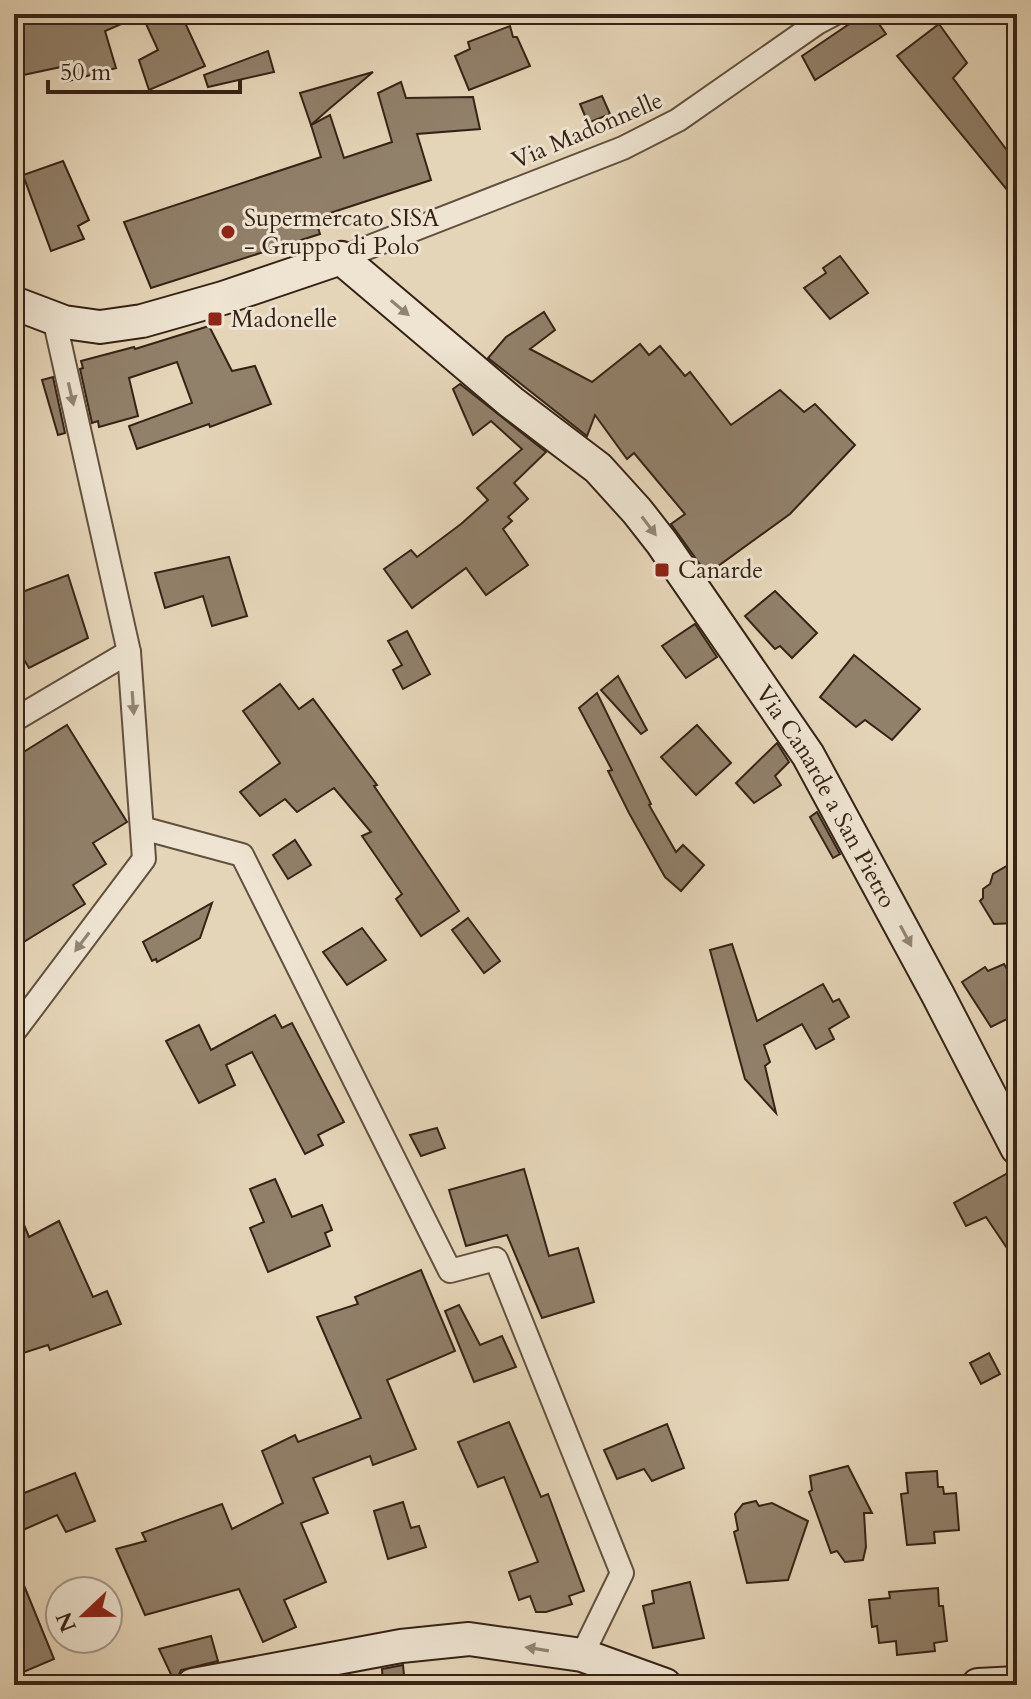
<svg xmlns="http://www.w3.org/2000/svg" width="1031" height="1699" font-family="Cardo,serif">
	<rect width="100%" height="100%" fill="#e5d5b8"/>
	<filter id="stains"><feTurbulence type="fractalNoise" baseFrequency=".0025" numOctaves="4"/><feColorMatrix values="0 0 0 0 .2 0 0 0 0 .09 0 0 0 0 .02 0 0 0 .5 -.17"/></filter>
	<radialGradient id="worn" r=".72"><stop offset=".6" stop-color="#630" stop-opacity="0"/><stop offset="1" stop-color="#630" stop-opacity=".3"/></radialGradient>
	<!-- building -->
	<g fill="#91806a" stroke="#362316" stroke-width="2">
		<polygon points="14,14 181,14 205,66 149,90 139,60 158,50 142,15 105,31 116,68 65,82 61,67 14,77"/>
		<polygon points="864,14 872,14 886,34 815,80 802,56"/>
		<polygon points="939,24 967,63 953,78 1006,149 1017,140 1017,202 897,56"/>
		<polygon points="510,26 513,37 517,37 530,66 469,90 455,56 470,49 468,42"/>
		<polygon points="268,51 274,72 208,87 204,75"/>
		<polygon points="373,72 329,109 311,125 300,93"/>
		<polygon points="401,82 406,98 473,97 480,129 417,134 431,180 315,218 320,234 151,288 124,222 321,157 311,125 330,115 344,158 392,142 378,93"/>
		<polygon points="602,96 610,114 588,123 580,104"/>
		<polygon points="63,161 89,220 78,226 84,239 51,251 23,175"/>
		<polygon points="840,256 868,293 830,319 804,288 826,273 823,268"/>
		<polygon points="544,312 555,330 530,349 592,382 640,344 649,355 660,346 685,376 690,372 731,425 780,390 804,412 815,404 855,445 790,514 707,574 671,524 685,514 634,453 627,459 595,415 587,436 488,358 506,337"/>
		<polygon points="209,326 232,371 255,366 271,404 210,427 209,424 137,449 129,426 192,403 177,362 129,378 138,416 99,427 98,421 92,423 80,369 83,368 81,361 134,347 135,349"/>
		<polygon points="53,377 65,433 58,435 42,380"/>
		<polygon points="460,384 546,452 514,483 528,499 508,517 512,521 503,529 528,565 486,595 466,568 412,608 384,569 411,550 417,557 461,524 488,500 477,488 522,449 491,421 473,435 453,389"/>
		<polygon points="229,557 247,616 212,626 203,596 165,608 155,573"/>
		<polygon points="68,575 88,638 29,668 14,643 14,595"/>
		<polygon points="775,591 817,633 792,658 780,646 775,649 745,616"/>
		<polygon points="695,624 717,657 686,678 662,646"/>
		<polygon points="407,631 430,674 403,689 393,670 402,665 388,641"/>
		<polygon points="854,655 920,709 892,740 865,720 856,727 820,697"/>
		<polygon points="618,676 647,730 641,734 601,690"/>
		<polygon points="280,684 299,709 313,699 377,785 374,786 459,911 421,936 396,899 402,894 362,836 371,832 334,788 297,812 285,799 260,816 240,792 280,763 243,711"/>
		<polygon points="597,693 651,804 649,805 676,852 683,845 704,865 681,891 665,877 629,813 608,771 612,770 579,708"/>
		<polygon points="67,725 127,822 93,843 106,864 73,885 85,904 14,948 14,758"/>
		<polygon points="697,725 731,763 696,795 661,757"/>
		<polygon points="777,743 789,762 775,776 781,785 754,803 736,783"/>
		<polygon points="817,812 840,854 833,858 810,817"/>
		<polygon points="295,840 311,865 288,879 273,855"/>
		<polygon points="1017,860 1017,923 994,924 980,901 983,898 983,889 990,884 993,874"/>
		<polygon points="212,903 200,938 157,962 156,959 152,961 143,942"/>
		<polygon points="468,918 500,961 484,973 452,930"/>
		<polygon points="362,928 386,960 347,985 323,952"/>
		<polygon points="732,944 757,1021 823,984 833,1002 839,999 849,1017 829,1029 834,1039 816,1049 802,1024 764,1045 770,1062 765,1066 776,1113 745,1079 710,950"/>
		<polygon points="1004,964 1017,986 1017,1014 991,1027 962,982 985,967 988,971"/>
		<polygon points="275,1015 282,1028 292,1023 344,1122 318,1135 323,1145 305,1154 252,1052 226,1065 235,1085 199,1103 166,1041 199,1025 211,1050"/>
		<polygon points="437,1128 445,1148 421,1156 410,1135"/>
		<polygon points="1017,1168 1017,1263 986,1217 966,1226 954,1203"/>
		<polygon points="524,1169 549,1256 578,1248 594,1302 542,1318 507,1235 466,1246 449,1190"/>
		<polygon points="275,1179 292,1217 322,1205 332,1230 325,1233 330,1246 268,1272 250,1228 264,1222 250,1189"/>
		<polygon points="14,1201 29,1237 59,1221 93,1297 107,1291 121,1324 50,1350 48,1345 14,1356"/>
		<polygon points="421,1270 455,1351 387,1380 416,1449 373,1465 370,1456 313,1478 328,1513 301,1523 326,1582 284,1600 296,1627 263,1642 239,1589 145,1615 116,1549 146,1541 142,1533 222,1504 232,1529 283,1503 262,1451 295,1435 298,1442 361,1418 317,1317 358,1304 355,1297"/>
		<polygon points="459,1305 480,1345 502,1336 516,1367 474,1382 445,1311"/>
		<polygon points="989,1353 1000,1374 981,1384 970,1363"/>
		<polygon points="509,1422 541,1497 548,1494 584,1591 569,1596 572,1604 546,1612 536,1612 530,1596 519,1600 509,1572 538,1562 504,1477 478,1487 458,1442"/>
		<polygon points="667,1424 684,1468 652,1481 644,1469 617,1479 604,1450"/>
		<polygon points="848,1466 872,1513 864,1513 866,1547 863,1560 845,1562 837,1551 831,1553 809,1492 812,1490 810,1476"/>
		<polygon points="937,1471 938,1487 943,1487 944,1494 956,1493 959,1530 934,1532 935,1543 907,1545 901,1494 908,1493 906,1473"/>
		<polygon points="75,1473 95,1521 66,1532 57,1515 14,1534 14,1497"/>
		<polygon points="756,1501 759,1506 772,1503 808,1521 788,1580 747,1583 734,1532 738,1530 735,1514 743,1504"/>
		<polygon points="403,1502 411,1528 419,1526 426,1547 388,1559 374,1511"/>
		<polygon points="14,1561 54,1659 14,1676"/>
		<polygon points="690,1582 704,1638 653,1648 643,1606 654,1603 652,1591"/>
		<polygon points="938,1588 939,1606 943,1606 947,1641 934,1643 935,1651 897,1655 896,1641 879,1643 877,1626 872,1627 869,1600 890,1598 889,1592"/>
		<polygon points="211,1636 218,1661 181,1670 175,1683 159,1649"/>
		<polygon points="403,1665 405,1685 383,1685 382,1669"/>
	</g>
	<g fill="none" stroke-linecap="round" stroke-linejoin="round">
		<defs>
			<g id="street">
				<polyline points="341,258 623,148 678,120 817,23 834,14"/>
				<polyline points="14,720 129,652"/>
				<polyline points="142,828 242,855 450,1271 496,1259 622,1573 582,1655"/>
				<polyline points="14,1032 144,859 129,652 54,318"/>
			</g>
			<g id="secondary">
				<path id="s1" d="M14,303L64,322L100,327L142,321L223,298L341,258L511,402L598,468L637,511L662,543L808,755L938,995L1017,1148"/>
				<polyline points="193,1685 401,1646 469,1639 582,1655 665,1685"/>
				<polyline points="978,1685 1017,1683"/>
			</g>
		</defs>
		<!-- street casing -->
		<use href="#street" stroke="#62503e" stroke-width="26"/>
		<!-- secondary casing -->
		<use href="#secondary" stroke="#362316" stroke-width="36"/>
		<!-- street -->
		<use href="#street" stroke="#eee4d1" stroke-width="22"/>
		<!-- secondary -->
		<use href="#secondary" stroke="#eee4d1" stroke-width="32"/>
	</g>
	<!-- one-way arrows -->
	<defs><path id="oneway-solid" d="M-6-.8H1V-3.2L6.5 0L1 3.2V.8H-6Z" transform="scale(2)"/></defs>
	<g fill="#928474">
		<use href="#oneway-solid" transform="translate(400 308) rotate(40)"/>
		<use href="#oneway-solid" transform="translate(71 394) rotate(77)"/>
		<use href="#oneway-solid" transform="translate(649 526) rotate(53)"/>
		<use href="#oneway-solid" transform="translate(133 703) rotate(86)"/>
		<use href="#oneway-solid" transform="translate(906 936) rotate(62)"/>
		<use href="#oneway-solid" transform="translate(82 942) rotate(127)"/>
		<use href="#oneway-solid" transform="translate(537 1649) rotate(-171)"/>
	</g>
	<!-- markers -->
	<g fill="#8f2418" stroke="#eee4d1" stroke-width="3">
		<circle cx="228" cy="232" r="8"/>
		<rect x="207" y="311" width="16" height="16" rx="4"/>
		<rect x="654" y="562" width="16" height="16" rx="4"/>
	</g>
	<g text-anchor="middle" stroke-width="6" stroke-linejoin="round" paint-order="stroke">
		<!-- street labels -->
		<g font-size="24" fill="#362316" stroke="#eee4d1">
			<text transform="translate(587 130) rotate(-23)" y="8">Via Madonnelle</text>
			<text dy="8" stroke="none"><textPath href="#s1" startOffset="1074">Via Canarde a San Pietro</textPath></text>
		</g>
		<!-- poi labels -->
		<g font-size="24" fill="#362316" stroke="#eee4d1" text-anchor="start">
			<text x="244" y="226">Supermercato SISA<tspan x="244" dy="28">- Gruppo di Polo</tspan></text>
			<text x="231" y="327">Madonelle</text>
			<text x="678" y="578">Canarde</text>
		</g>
	</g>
	<!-- margin -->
	<rect width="1031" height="1699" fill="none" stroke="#e5d5b8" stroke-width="48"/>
	<rect x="16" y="16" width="999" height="1667" fill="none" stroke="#362316" stroke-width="4"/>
	<rect x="24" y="24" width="983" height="1651" fill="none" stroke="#362316" stroke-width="2"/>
	<!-- north arrow -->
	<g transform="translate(84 1615) rotate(248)"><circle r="38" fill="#eee4d1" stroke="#a49786" stroke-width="2"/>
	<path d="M0-6L14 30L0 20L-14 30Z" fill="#8f2418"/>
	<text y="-12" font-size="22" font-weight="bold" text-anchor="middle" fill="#362316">N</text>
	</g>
	<!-- scale -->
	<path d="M48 80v12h192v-12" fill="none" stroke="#362316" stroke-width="4"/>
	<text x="60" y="80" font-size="24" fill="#362316" stroke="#eee4d1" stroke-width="6" paint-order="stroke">50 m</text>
	<rect width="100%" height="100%" filter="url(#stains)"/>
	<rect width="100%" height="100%" fill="url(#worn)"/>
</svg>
